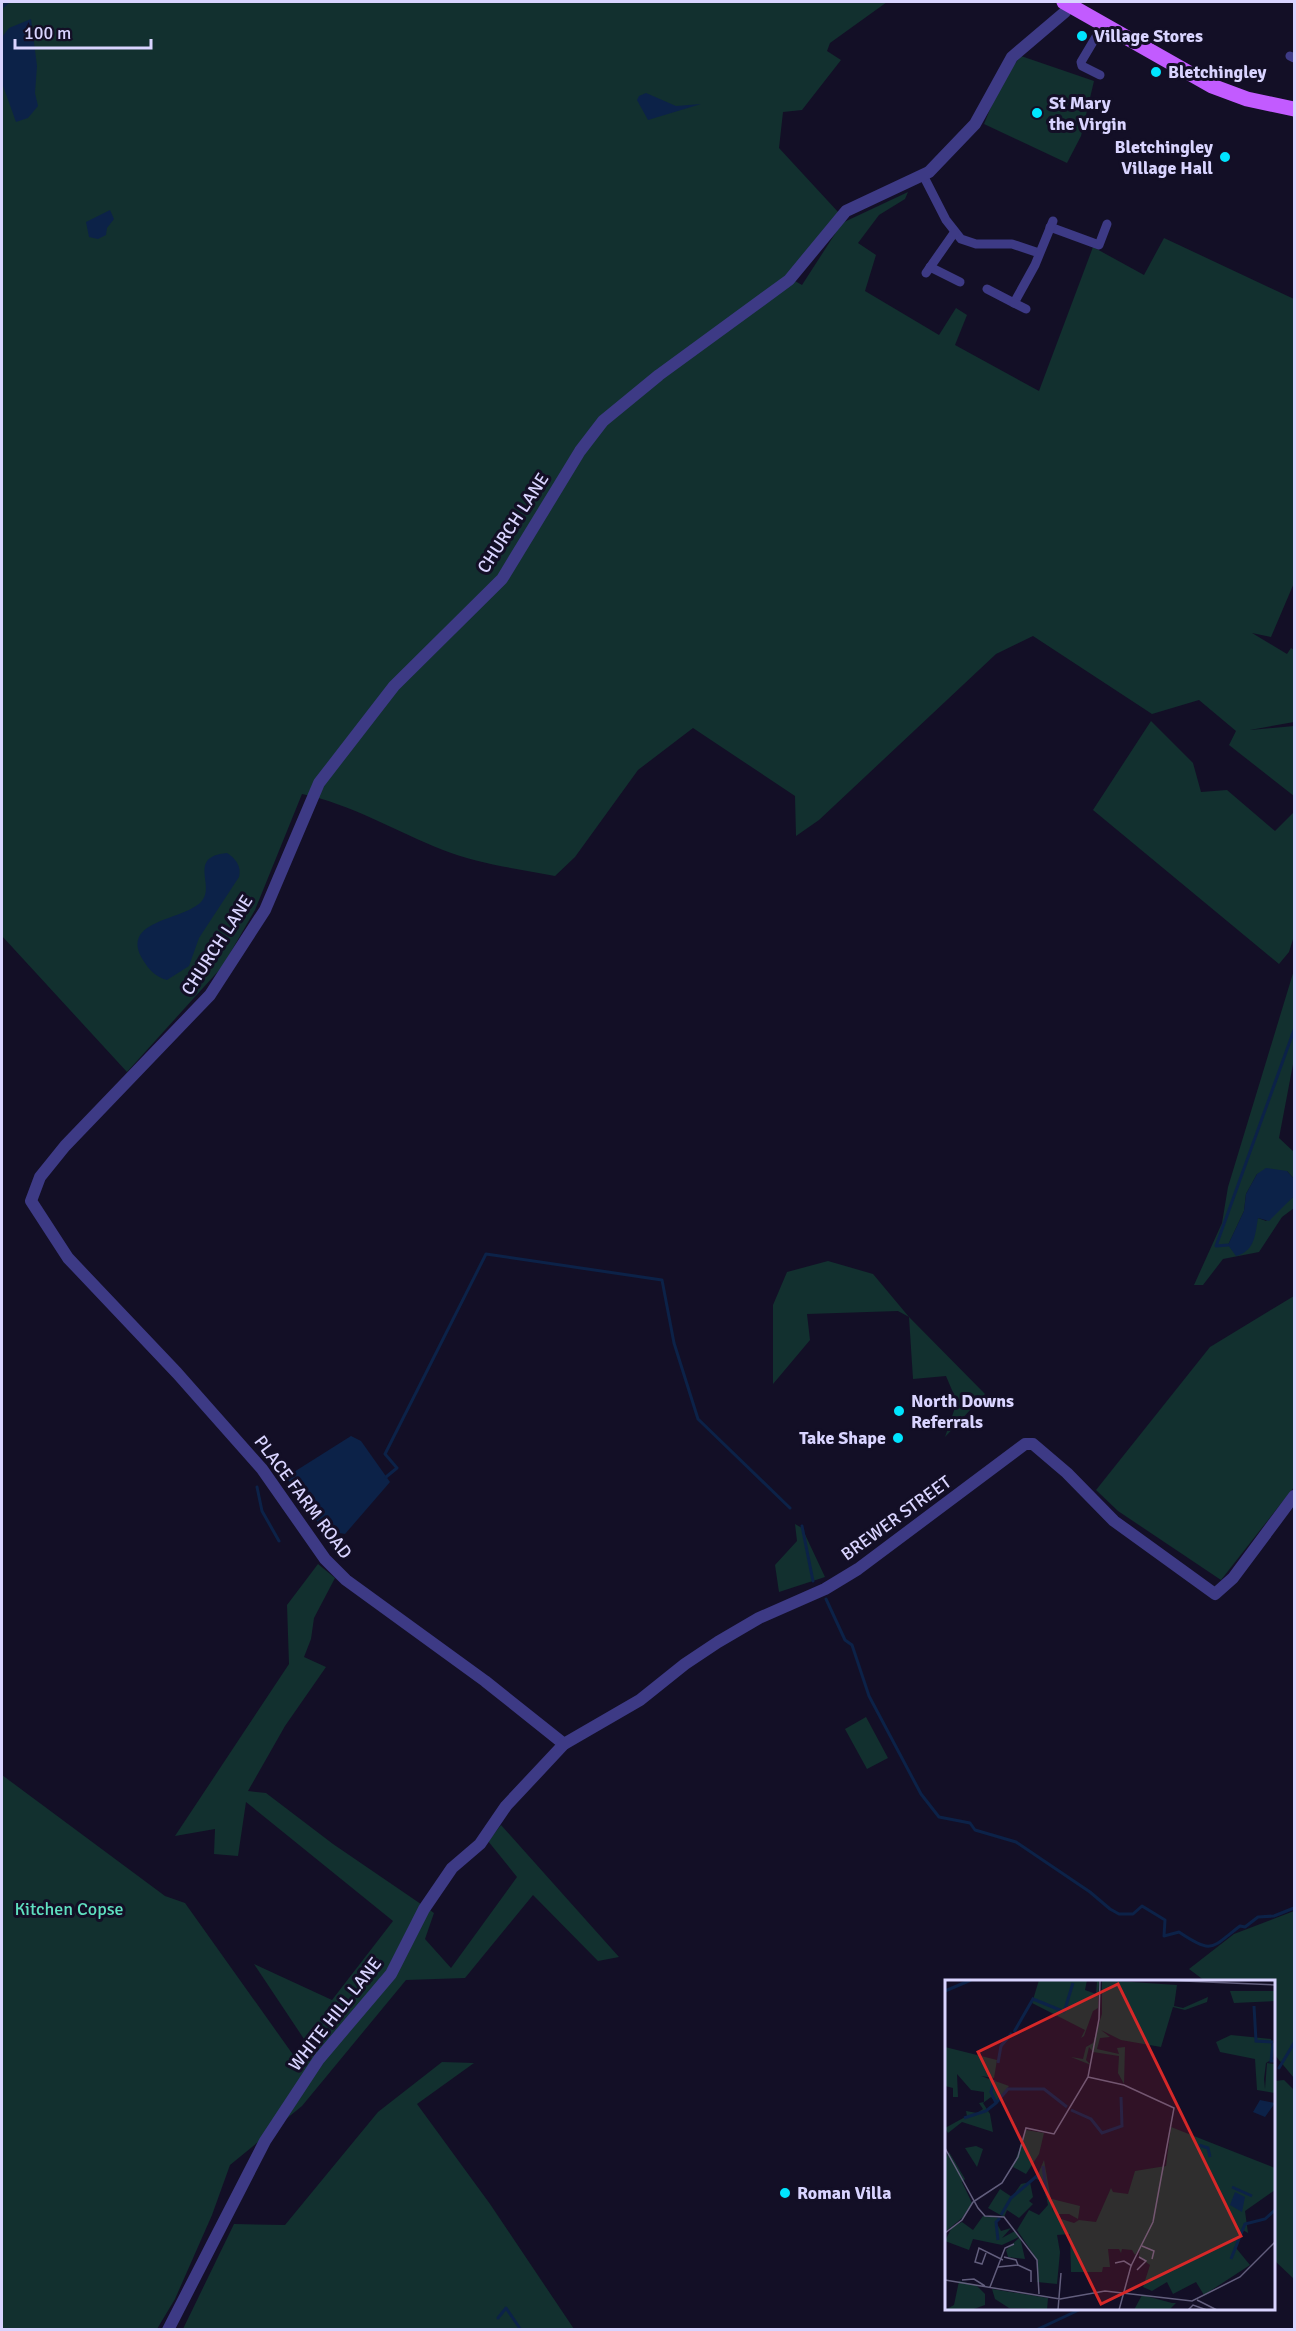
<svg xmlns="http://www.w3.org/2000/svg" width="1296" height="2331" font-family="Signika,sans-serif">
	<rect width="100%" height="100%" fill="#130f26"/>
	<!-- green -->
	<g fill="#12302f">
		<path d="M2,2H887L830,43L827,51L841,60L802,110L783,112L779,148L839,213L795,281L802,285L842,223L908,192L905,199L879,215L858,243L876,255L865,291L939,335L956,308L967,315L955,345L1039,391L1093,247L1144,275L1164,238L1294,299V583L1271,637L1252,633L1287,654L1291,648L1294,650V722L1250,730L1294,726V796L1229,745L1236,731L1199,700L1152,714L1033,636L996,654L819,820L796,836L795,796L693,728L638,770L575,857L555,876C518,869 479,864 443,850C397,832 351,804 302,794L255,910L222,967L127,1072L2,936Z"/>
		<polygon points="1021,56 1094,81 1081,136 1067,163 984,124 1002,80"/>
		<polygon points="1151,721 1193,763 1201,792 1227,790 1275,831 1294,812 1294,936 1289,952 1279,964 1093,810"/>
		<polygon points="1294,970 1294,1059 1279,1138 1294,1152 1294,1179 1287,1171 1257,1174 1246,1194 1244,1211 1228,1245 1258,1218 1266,1221 1294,1196 1294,1208 1282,1217 1259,1252 1223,1259 1203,1285 1194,1285 1222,1223 1228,1187"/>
		<polygon points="828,1261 873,1274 909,1317 985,1394 945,1437 957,1402 946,1376 913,1379 909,1317 898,1311 807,1314 810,1340 773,1384 773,1305 787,1272"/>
		<polygon points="1294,1296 1294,1487 1221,1580 1118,1511 1096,1490 1210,1347"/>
		<polygon points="795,1524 802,1528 825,1577 779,1592 775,1565 797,1541"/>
		<polygon points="318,1564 335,1578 314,1618 311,1639 304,1657 326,1667 285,1726 248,1791 266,1793 333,1844 434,1913 425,1939 451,1968 517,1877 488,1841 501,1825 619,1957 598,1961 533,1895 465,1978 406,1980 302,2106 230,2165 212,2215 175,2299 157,2329 2,2329 2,1775 165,1896 185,1903 294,2056 304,2039 254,1964 332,2000 393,1921 246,1802 238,1856 214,1854 215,1829 175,1836 289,1664 287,1605"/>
		<polygon points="866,1717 888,1758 867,1769 845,1729"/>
		<polygon points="1294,1911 1294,2078 1274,2054 1274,1982 1205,1981 1189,1969 1234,1934"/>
		<polygon points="442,2062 474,2063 417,2104 490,2204 574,2329 183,2329 234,2224 285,2225 378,2112"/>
		<polygon points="1284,2080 1294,2090 1294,2279 1274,2260 1274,2081"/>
	</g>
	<!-- water -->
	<g fill="#0c2248">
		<polygon points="31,19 37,66 35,93 38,106 28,118 16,122 2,83 2,37 9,28"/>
		<polygon points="646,93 676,106 701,104 648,120 637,100 639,96"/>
		<polygon points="110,210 114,219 107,228 106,235 98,239 89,237 86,222"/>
		<path d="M227,853C235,858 242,866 239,877L199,938L189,966L167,980C156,977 149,970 143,960C119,920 182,921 201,902C217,886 186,857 227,853Z"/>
		<path d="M1266,1168L1287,1171L1294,1179V1196L1269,1221L1258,1218C1255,1235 1255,1251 1236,1256L1228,1245L1244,1211L1246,1194L1257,1174Z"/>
		<polygon points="351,1436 361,1441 390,1482 345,1534 323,1530 286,1477"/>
	</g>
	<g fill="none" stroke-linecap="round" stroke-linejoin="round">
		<!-- stream -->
		<g stroke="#0c2248" stroke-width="3">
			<polyline points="2,7 8,2"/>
			<polyline points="1228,1245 1216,1246 1294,1030"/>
			<polyline points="386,1477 397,1468 385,1454 486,1254 662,1280 674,1343 698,1419 790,1508"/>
			<polyline points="257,1487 262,1511 279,1541"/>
			<polyline points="802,1526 813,1581"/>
			<path d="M826,1599L845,1640L852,1645L869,1696L921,1794L939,1817L970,1823L975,1830L1016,1842L1090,1892L1110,1909L1119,1914H1133L1142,1906L1165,1920L1164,1936L1179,1932C1213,1955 1211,1948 1240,1926L1245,1927L1258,1917L1274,1916L1294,1908"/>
			<polyline points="1279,2068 1294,2043"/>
			<polyline points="1274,2082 1274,2080"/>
			<polyline points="498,2318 506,2308 521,2330"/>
			<polyline points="1036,2330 1083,2308"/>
		</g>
		<!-- minor -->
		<g stroke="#3d3a85" stroke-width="9">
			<polyline points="1290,56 1294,58"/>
			<polyline points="1100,75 1082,66 1081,62 1103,25"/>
			<polyline points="924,177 946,220 961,239 976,244 1012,244 1039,253"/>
			<polyline points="1050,227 1099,245 1107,224"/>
			<polyline points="930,267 960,282"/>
			<polyline points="926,273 954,233"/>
			<polyline points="987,289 1014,303 1035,265 1053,221"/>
			<polyline points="1014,303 1026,309"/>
		</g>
		<!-- tertiary -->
		<g stroke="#3d3a85" stroke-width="12">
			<polyline points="564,1744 485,1681 346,1580 325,1559 262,1469 177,1373 68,1258 31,1201 40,1177 65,1146 210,995 265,910 319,783 394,686 502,579 580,451 603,421 659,375 789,280 846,211 929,172 975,124 1012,57 1065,12 1068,2"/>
			<polyline points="168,2330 265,2141 319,2059 391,1974 424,1909 452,1868 480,1844 506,1806 564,1744 640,1700 685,1664 718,1642 759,1618 825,1589 858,1569 1025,1444 1033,1444 1067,1473 1114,1521 1215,1594 1233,1578 1294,1496"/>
		</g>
		<!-- primary -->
		<polyline stroke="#c25bff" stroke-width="15" points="1064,2 1212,86 1247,99 1294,109"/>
	</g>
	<!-- markers -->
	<g fill="#00e5ff" stroke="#130f26" stroke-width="2">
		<circle cx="1082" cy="36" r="6"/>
		<circle cx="1156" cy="72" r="6"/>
		<circle cx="1037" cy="113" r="6"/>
		<circle cx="1225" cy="157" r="6"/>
		<circle cx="899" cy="1411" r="6"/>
		<circle cx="898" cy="1438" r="6"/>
		<circle cx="785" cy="2193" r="6"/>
	</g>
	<g text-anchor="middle" stroke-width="6" stroke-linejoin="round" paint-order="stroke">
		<!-- poi labels -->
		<g font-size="18" font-weight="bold" fill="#d9d4ff" stroke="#130f26" text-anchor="start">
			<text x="1094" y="42">Village Stores</text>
			<text x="1168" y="78">Bletchingley</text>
			<text x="1049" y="109">St Mary<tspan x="1049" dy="21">the Virgin</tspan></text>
			<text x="1213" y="153" text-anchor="end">Bletchingley<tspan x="1213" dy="21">Village Hall</tspan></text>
			<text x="911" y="1407">North Downs<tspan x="911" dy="21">Referrals</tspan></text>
			<text x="886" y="1444" text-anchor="end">Take Shape</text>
			<text x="797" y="2199">Roman Villa</text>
		</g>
		<!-- street labels -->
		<g font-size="18" fill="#d9d4ff" stroke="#130f26">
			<text transform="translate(513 523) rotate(-57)" y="6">CHURCH LANE</text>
			<text transform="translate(217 945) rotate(-57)" y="6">CHURCH LANE</text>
			<text transform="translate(303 1497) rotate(53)" y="6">PLACE FARM ROAD</text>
			<text transform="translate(896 1518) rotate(-36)" y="6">BREWER STREET</text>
			<text transform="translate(335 2014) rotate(-52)" y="6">WHITE HILL LANE</text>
		</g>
		<!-- park labels -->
		<g font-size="18" fill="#5fe0c0" stroke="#130f26">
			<text x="69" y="1915">Kitchen Copse</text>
		</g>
	</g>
	<!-- overview -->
	<g transform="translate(945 1980)">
		<rect width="330" height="330" fill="#130f26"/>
		<path d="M94,0H142L140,10L151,14L152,2L144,0H154L153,28L148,31L139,56L136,58L140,50L87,23ZM157,0L232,5L229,26L238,28L263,17L262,22L240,30L228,27L216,67L176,60L156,50L165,57L155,58L152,69L174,74L172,68L180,67L179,104L173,93L174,76L148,72L144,67L141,80L146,85L126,77L138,79L141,67L148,63L157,34ZM285,11H330V21L289,23ZM286,55L326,59V80L321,83L319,99L320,109L322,83L330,84V113L312,110L310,79L275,72L271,62ZM0,67L52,80L49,98L36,96L64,106L51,123L46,117L38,123L45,134L48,152L17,142L3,153L0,148L22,136L21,131L32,133L38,129L34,123L39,122V112L26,110L12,94L13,117H8V108L0,106ZM226,147L330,188V210L300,231L303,253L298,250L291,268L305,285L259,315L251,302L228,314L222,302L207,311L198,307L205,285L194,277L195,268L190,275L187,270L177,269L176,273L174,269H163L165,287H158L157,292H126L125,254L112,255L110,252L107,219L135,226L133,239L124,234H114L113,238L129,243L134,240L151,242L166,208L168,212L183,214L190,191L221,186ZM81,150L99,153L94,174L81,194L68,187ZM31,166L38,169L32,187L20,168ZM4,172L20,199L17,202L27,223L17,238L0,252V179ZM99,180L115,272L112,304L92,302L93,281L72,250L84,230L94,235L103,225L98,201L91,199ZM85,202L88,217L84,221L88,224L74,238L62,230L59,237L43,228L55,209L67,217L76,204ZM38,236L55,238L51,242L56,251L66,248L57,258L70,251L74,257L57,265L28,259L24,270L0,261L7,247L17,242L28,250ZM75,257L80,279L63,277L61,270ZM14,301L31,305L40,314V325L26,330H0L9,325ZM47,309L103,318L102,330L64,328L50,319ZM197,315L227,323H231L224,330H189Z" fill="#12302f"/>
		<path d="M315,120L330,123L320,137L308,132ZM290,212L300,217L297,232L285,225Z" fill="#0c2248"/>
		<path fill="none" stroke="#0c2248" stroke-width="3" d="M0,11L26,0M309,26L311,61L328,62M120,29L128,3M69,52L88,19L120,32M328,63L326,81H330M53,83L56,66L67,53M51,123L63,109H99L122,127M126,130L146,139L157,153L177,146L176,117M19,138L41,131L51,123L46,112L49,100M254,165L263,168L265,177M98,186L102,216M287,207L307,216M56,235L66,218L93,195M53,260L51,242L55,238M286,279L300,244L320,239L330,230"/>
		<path fill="none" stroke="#625e7d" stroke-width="1.5" d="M215,0L330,5M143,97L179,105L229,128L208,242L186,286L174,330M0,168L33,228L40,236L59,237L92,280L94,314M28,222L57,203L73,177L81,148L109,154L143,97L154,39L155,0M0,253L17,240L28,222M197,266L209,271L207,279M41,273L37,284L30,282L34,268L58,280M170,283L179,281L187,286M73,285L86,291V302M53,287L73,285L71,280L59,277M192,290L201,281L194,277M0,300L115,319L160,311L247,321L295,297L330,262M17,300L29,299L40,306M45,307L60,268L69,264M252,320L272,330M113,330L116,293M243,330L248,325L262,330"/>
		<path fill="#d62828" fill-opacity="0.15" stroke="#d62828" stroke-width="3" d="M173,4L296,256L156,324L33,72Z"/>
		<rect width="330" height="330" fill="none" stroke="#d9d4ff" stroke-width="3"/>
	</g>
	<!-- border -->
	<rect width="1296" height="2331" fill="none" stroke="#d9d4ff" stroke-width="6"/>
	<!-- scale -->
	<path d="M15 39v9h136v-9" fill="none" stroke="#d9d4ff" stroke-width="3"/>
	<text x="24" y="39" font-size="18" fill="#d9d4ff" stroke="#130f26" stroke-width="4.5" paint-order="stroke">100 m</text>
</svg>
